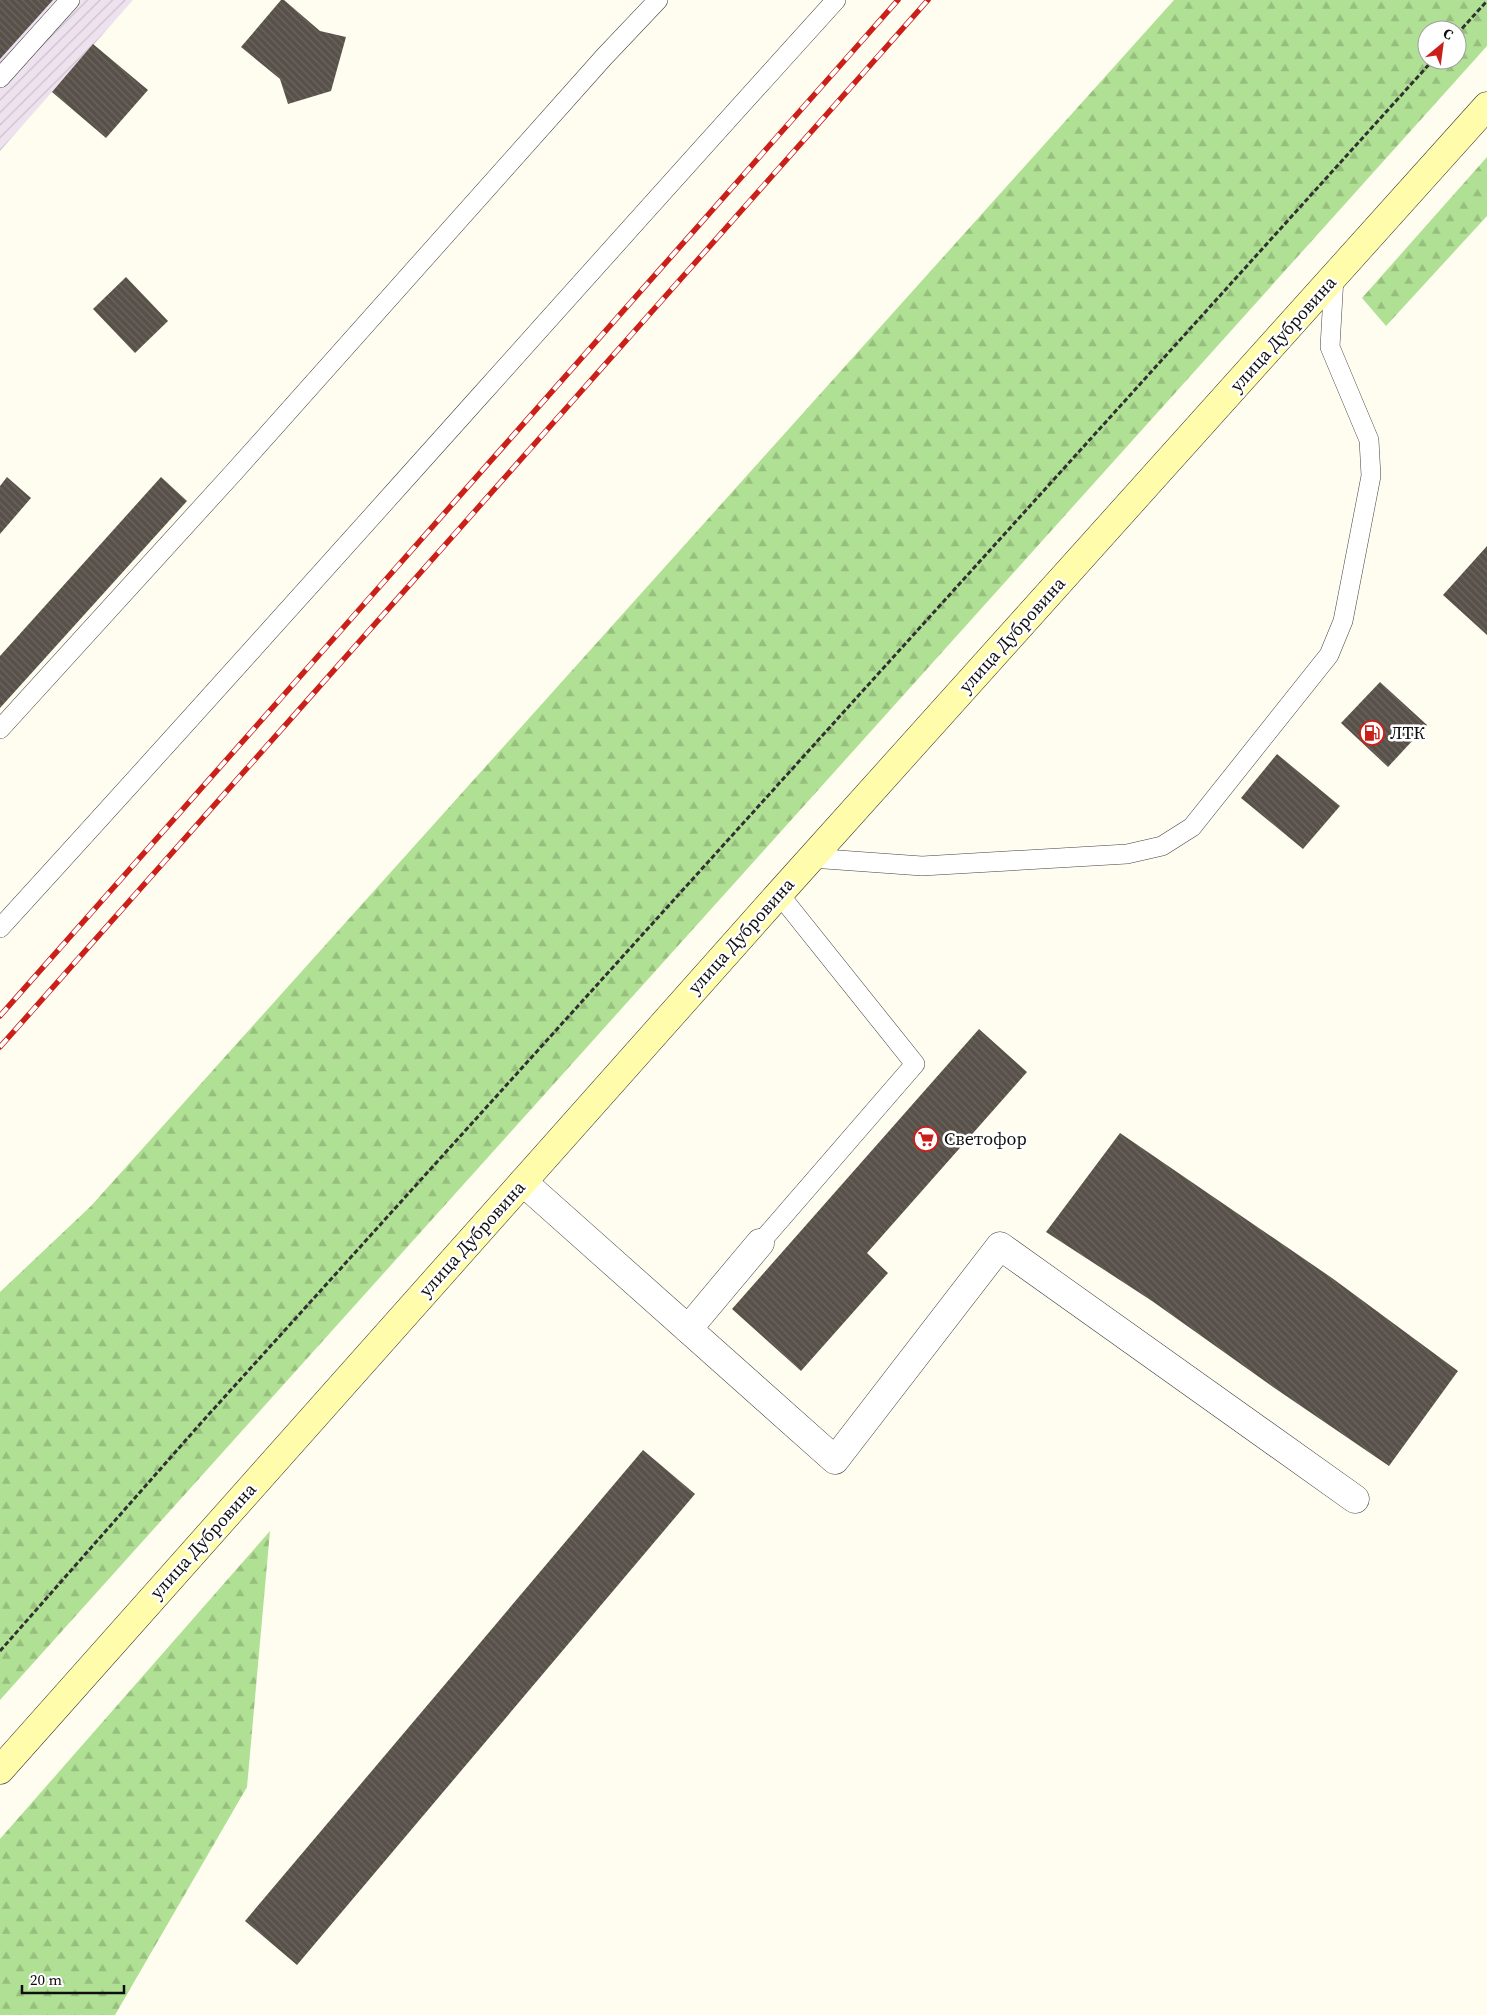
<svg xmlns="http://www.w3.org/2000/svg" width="1487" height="2015" font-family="'Source Serif 4',serif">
	<defs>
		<pattern id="industrial-furrows" width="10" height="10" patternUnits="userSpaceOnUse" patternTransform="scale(1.25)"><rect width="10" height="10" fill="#eee2ee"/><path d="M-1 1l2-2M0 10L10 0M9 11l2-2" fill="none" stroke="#cbc1cb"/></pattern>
		<pattern id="forest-firs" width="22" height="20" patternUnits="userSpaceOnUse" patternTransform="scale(1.25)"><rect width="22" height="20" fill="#b0e094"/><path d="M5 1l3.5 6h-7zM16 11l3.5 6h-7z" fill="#96bf7e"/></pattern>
		<pattern id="building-back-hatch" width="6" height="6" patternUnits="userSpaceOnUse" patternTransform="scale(1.25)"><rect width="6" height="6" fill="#58514a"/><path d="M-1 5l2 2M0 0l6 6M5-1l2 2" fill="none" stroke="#6b6560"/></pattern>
	</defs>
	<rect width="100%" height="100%" fill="#fffdf0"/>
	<!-- industrial -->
	<polygon fill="url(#industrial-furrows)" points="0,0 133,0 0,151"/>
	<!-- forest -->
	<g fill="url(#forest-firs)" fill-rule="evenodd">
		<path d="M1174,0H1487V46L0,1700V1292L91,1206ZM1427,30H1457V60H1427Z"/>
		<polygon points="1487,157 1487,216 1386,326 1362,298"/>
		<polygon points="270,1531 247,1787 115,2015 0,2015 0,1839"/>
	</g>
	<!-- building -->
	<g fill="url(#building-back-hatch)">
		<polygon points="0,0 53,0 0,59"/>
		<polygon points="281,0 284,0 320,31 346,37 331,91 288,104 280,79 241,47"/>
		<polygon points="93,44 148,90 106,138 52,92"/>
		<polygon points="126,277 168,321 135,353 93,309"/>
		<polygon points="7,477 31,498 0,534 0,486"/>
		<polygon points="161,477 187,501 0,708 0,656"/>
		<polygon points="1487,546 1487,635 1443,595"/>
		<polygon points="1380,682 1427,725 1388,767 1341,723"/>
		<polygon points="1277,754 1340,806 1303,849 1241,798"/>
		<polygon points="979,1029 1027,1072 867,1253 888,1273 801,1371 732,1309"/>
		<polygon points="1120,1133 1332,1278 1458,1371 1389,1466 1273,1387 1152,1301 1046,1232"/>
		<polygon points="643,1450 695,1494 297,1965 245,1921"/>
	</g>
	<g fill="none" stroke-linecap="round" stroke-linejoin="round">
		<defs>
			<g id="lane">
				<polyline points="0,78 70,0"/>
				<polyline points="0,729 235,471 604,57 658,0"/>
				<polyline points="811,858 922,866 1127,854 1162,846 1192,827 1329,655 1343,621 1371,476 1369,440 1330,347 1334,277"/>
				<path d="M0,928C281,621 556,309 836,0"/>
				<polyline points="760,1243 915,1064 779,894"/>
			</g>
			<g id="street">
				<polyline points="523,1182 835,1460 1000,1246 1355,1499"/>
				<polyline points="688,1329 760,1243"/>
			</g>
			<polyline id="secondary" points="0,1770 779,894 1487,106"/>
		</defs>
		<!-- lane casing -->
		<use href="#lane" stroke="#424242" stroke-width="20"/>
		<!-- street casing -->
		<use href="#street" stroke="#424242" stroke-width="29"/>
		<!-- secondary casing -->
		<use href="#secondary" stroke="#313131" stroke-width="29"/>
		<!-- path -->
		<g stroke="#313131" stroke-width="3" stroke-dasharray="5 2.5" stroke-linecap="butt">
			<polyline points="1457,34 1487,1"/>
			<polyline points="0,1651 201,1423 1433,60"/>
		</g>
		<!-- lane -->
		<use href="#lane" stroke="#fff" stroke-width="19"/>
		<!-- street -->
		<use href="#street" stroke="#fff" stroke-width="28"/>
		<!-- secondary -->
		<use href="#secondary" stroke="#fffcab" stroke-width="28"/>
		<defs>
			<g id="rail">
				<polyline points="0,1016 898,0"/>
				<polyline points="0,1047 928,0"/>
			</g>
		</defs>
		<!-- rail casing -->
		<use href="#rail" stroke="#cb201a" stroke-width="5.5"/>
		<!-- rail -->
		<use href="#rail" stroke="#fff" stroke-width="4" stroke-dasharray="11" stroke-linecap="butt"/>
	</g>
	<!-- icons -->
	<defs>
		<symbol id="fuel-ring" viewBox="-11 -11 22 22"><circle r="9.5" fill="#fff" stroke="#cb201a" stroke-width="1.5"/><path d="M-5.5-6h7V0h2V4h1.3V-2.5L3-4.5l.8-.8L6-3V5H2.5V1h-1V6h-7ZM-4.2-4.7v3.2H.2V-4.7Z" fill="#cb201a"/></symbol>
		<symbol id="supermarket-ring" viewBox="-11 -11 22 22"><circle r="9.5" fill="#fff" stroke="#cb201a" stroke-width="1.5"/><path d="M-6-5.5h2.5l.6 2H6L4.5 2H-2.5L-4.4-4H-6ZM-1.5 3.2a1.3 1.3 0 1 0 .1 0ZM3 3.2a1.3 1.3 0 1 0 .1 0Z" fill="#cb201a"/></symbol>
	</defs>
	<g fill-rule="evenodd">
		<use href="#fuel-ring" x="1358" y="719" width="28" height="28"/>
		<use href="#supermarket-ring" x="912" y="1125" width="28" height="28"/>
	</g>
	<g text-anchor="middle" stroke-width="5" stroke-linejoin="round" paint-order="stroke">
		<!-- street labels -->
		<g font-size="18" fill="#0f0f0f" stroke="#fff">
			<text transform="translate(1283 334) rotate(-48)" y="6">улица Дубровина</text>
			<text transform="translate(1012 635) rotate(-48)" y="6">улица Дубровина</text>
			<text transform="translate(741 936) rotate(-48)" y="6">улица Дубровина</text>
			<text transform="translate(472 1239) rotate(-48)" y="6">улица Дубровина</text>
			<text transform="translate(203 1541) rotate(-48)" y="6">улица Дубровина</text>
		</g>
		<!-- poi labels -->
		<g font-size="18" fill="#0f0f0f" stroke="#fff" text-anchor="start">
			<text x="1390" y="739">ЛТК</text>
			<text x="944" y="1145">Светофор</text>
		</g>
	</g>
	<!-- north arrow -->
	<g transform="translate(1442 45) rotate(29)"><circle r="24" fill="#ffffff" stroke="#9f9f9f"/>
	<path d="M0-4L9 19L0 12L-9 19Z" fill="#cb201a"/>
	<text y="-8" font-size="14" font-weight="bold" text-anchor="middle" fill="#0f0f0f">С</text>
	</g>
	<!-- scale -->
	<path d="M22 1985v8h102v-8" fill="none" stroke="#0f0f0f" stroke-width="2.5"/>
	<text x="30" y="1985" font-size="15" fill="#0f0f0f" stroke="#ffffff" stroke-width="4" paint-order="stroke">20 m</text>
</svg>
